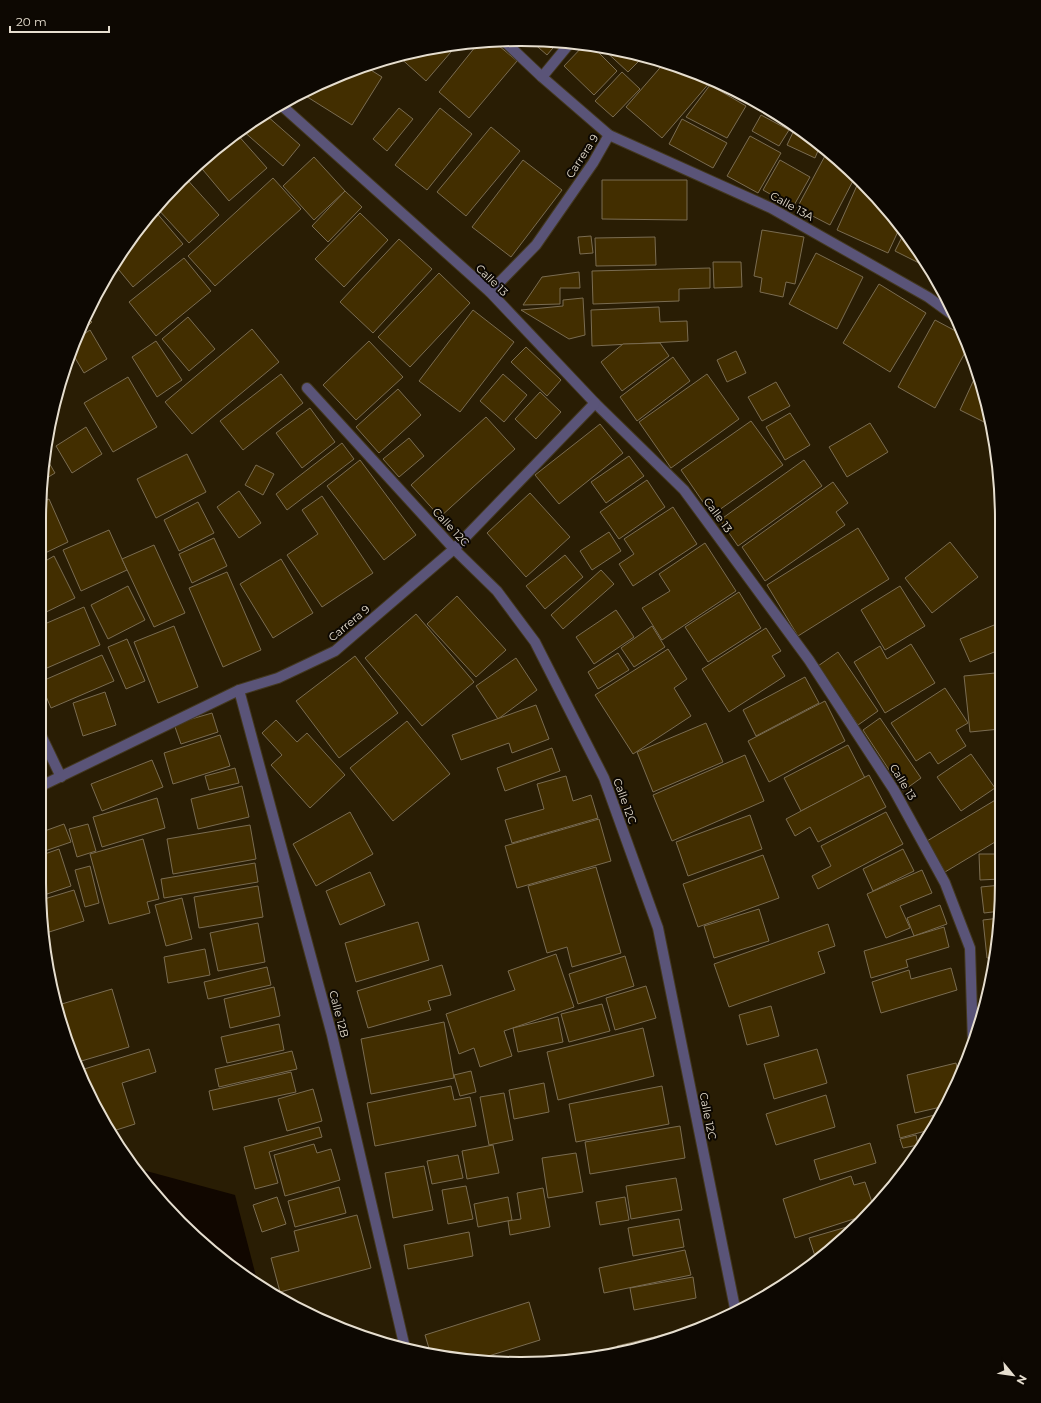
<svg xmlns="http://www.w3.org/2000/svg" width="1041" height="1403" font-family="Montserrat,sans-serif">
	<rect width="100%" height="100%" fill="#291d04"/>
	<!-- water -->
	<polygon fill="#110700" points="139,1169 235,1195 258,1284 228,1265 180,1223"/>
	<!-- building -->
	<g fill="#422e00" stroke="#7a6c51">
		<polygon points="492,40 517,61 469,118 439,92 480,41"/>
		<polygon points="531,41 558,42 547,55"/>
		<polygon points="585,44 591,45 617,71 594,95 564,66"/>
		<polygon points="457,45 426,81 397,55"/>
		<polygon points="601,47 643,57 628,72"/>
		<polygon points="665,62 675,65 711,81 662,138 626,107"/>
		<polygon points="366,67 382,77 352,125 301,93 308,89"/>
		<polygon points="622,72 640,89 613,117 595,101"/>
		<polygon points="710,85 746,106 727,138 686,117"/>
		<polygon points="399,108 413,119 387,151 373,139"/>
		<polygon points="440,108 472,134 427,190 395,165"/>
		<polygon points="266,115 300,145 283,166 242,130"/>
		<polygon points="761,115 789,130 779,146 752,131"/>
		<polygon points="682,119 727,143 713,168 669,144"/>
		<polygon points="491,127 520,151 466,216 437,192"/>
		<polygon points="795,128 820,146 815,158 787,145"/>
		<polygon points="236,133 267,168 229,201 198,164 228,138"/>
		<polygon points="750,136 781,153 758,193 727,176"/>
		<polygon points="826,154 841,161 855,177 830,225 797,208"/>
		<polygon points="314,157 345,191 314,220 283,186"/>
		<polygon points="523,160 562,190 511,257 472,227"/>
		<polygon points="780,160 810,177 793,207 763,190"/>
		<polygon points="184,176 219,215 189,243 157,208"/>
		<polygon points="273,178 301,209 215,286 188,256"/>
		<polygon points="602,180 687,180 687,220 602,219"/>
		<polygon points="859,181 901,225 888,253 837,230"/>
		<polygon points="345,191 362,207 328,242 312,226"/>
		<polygon points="155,211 183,244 133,287 114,264 120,253"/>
		<polygon points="360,213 388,240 344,287 315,259"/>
		<polygon points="762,230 804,237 795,284 786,282 783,297 760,292 762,278 754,276"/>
		<polygon points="905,231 924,264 923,265 895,251"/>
		<polygon points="591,236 593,253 580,254 578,237"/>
		<polygon points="655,237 656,265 596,266 595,238"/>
		<polygon points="399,239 432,269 373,333 340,302"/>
		<polygon points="816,253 863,277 837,329 789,304"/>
		<polygon points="184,258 211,291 156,336 129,302"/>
		<polygon points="713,262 741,262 742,287 714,288"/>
		<polygon points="710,268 710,288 679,289 679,301 593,304 592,271"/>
		<polygon points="579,272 580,288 560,288 560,304 523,305 542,277"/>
		<polygon points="439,273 470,303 410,367 378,337"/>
		<polygon points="879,284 926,313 890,372 843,343"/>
		<polygon points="583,298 585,335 569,339 521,310 563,306 563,300"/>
		<polygon points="659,307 660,322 687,321 688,341 592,346 591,310"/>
		<polygon points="473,310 514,342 460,412 419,381"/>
		<polygon points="86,316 92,322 82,332 79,329"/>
		<polygon points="188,317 215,349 189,371 162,339"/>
		<polygon points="935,320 965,336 968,347 935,408 898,387"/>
		<polygon points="252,329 279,362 192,434 165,402"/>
		<polygon points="90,330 107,359 84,373 71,351 75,340"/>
		<polygon points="156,341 182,380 157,397 132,357"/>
		<polygon points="369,341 403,377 356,420 323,385"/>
		<polygon points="660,343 669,356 622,391 601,362 623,344"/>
		<polygon points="526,347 561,380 547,396 511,362"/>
		<polygon points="736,351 746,373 727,382 717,360"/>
		<polygon points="673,357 690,381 637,421 620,397"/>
		<polygon points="281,374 303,403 243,450 220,421"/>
		<polygon points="503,374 527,395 504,422 480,401"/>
		<polygon points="707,374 739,419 671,468 639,422"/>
		<polygon points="976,375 988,419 986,423 960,410"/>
		<polygon points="128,377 157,427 113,452 84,403"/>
		<polygon points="776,382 790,406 762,421 748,397"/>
		<polygon points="398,389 421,415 379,453 356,427"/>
		<polygon points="540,392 561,412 536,439 515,419"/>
		<polygon points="310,408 335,442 302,468 276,433"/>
		<polygon points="790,413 810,445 785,460 766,427"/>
		<polygon points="486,417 515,449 440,517 411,485"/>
		<polygon points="751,421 783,465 712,515 681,470"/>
		<polygon points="870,423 888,452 847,477 829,447"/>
		<polygon points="600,424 623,453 559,504 535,475"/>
		<polygon points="86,427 102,454 72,473 56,446"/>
		<polygon points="409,438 424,456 399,477 383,459"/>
		<polygon points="342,443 354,459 287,510 276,494"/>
		<polygon points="187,454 206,492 156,518 137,479"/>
		<polygon points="45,456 55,473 42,481 45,487 40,490"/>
		<polygon points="629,456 644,476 606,503 591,482"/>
		<polygon points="360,460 416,535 384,560 327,486"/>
		<polygon points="804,460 822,486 738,546 720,520"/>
		<polygon points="256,465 274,474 263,495 245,485"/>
		<polygon points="647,480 665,507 619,539 600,512"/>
		<polygon points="833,482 848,503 836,512 845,525 765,581 742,547"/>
		<polygon points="239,491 261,523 239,538 217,507"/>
		<polygon points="530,493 570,537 526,577 487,533"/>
		<polygon points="322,496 373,573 322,607 287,555 318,534 302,510"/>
		<polygon points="49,499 68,542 43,554 40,547 40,503"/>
		<polygon points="198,502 214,533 179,551 164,520"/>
		<polygon points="673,507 697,544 633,586 619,564 634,554 624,539"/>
		<polygon points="858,528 889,579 798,636 767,585"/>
		<polygon points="109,530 127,570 81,591 63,550"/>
		<polygon points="609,532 621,551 592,570 580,551"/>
		<polygon points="214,538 227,566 192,583 179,554"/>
		<polygon points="950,542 978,577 932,613 905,578"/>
		<polygon points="705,543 736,591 662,640 642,608 670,591 659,574"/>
		<polygon points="154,545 185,613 154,627 122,559"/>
		<polygon points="565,555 583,577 545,609 526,586"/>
		<polygon points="54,556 75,598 40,615 40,564"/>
		<polygon points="281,559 313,613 273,638 240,584"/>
		<polygon points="601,570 614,584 563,629 551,615"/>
		<polygon points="227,572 261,650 223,667 189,588"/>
		<polygon points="128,586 145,620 108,639 91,605"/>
		<polygon points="900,586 925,626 885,650 861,610"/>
		<polygon points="739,592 761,628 708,662 685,627"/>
		<polygon points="457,596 506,650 476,677 427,624"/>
		<polygon points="84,607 100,645 40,671 40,626"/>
		<polygon points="616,610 634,637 594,664 576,637"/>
		<polygon points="416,614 474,682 422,726 365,658"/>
		<polygon points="999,623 999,650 970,662 960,639"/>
		<polygon points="174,626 198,687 158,703 134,642"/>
		<polygon points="652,626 665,647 634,667 621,648"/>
		<polygon points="766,628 781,651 772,656 785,676 729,712 702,669"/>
		<polygon points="127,639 145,681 126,689 108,647"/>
		<polygon points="911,644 935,683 885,713 854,662 880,646 887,659"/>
		<polygon points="668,649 687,679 674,688 691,716 633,754 595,695"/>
		<polygon points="838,652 878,711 858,725 818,666"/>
		<polygon points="618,653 629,670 598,689 588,672"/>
		<polygon points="102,655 114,681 51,708 40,682"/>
		<polygon points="355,656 398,713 339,758 296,701"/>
		<polygon points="516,658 537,690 498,719 476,686"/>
		<polygon points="995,673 1000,729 970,732 964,676"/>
		<polygon points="805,677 819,703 756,736 743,710"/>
		<polygon points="945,688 968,723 956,730 966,746 938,764 930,752 916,761 891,723"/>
		<polygon points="105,692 116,725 83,736 73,703"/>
		<polygon points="825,701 845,741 769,782 748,741"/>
		<polygon points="536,705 549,739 512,753 509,743 461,760 452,735"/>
		<polygon points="212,713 218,732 181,744 174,724"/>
		<polygon points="880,718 921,778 903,791 863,730"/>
		<polygon points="276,720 297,742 307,733 345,775 310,808 271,765 282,755 262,733"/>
		<polygon points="407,721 450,774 393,821 350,768"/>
		<polygon points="706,723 723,762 653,792 637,752"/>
		<polygon points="220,735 230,766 173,784 164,753"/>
		<polygon points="848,745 865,778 801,811 784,778"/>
		<polygon points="552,748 560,771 505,791 497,768"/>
		<polygon points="971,754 995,788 961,811 937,777"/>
		<polygon points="745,755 764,801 672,841 653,795"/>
		<polygon points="152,760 163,787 102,811 91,784"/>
		<polygon points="235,768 239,783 209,790 205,776"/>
		<polygon points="869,775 886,807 818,842 810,827 795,836 786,819"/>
		<polygon points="566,776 573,801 591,795 598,818 512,843 505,820 544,809 537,784"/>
		<polygon points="242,786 249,817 198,829 191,799"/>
		<polygon points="157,798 165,828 102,847 93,817"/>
		<polygon points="997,799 1000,805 1000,839 945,872 927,841"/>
		<polygon points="350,812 373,854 316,886 293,844"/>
		<polygon points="886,812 903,844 818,889 812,876 831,866 821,846"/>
		<polygon points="750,815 762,849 688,876 676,842"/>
		<polygon points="599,819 611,861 517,888 505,846"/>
		<polygon points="64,824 71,842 39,853 39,833"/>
		<polygon points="88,824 96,851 77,857 69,829"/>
		<polygon points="250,825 256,859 173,874 167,839"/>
		<polygon points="143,839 159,899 147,902 150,913 109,924 90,854"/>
		<polygon points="59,849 71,886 41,896 39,882 39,856"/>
		<polygon points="903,849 914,871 873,891 863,869"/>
		<polygon points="979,854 1001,854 1001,879 980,880"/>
		<polygon points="763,855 779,898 698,927 683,884"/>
		<polygon points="255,863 258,882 164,898 161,879"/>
		<polygon points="90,866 99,903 85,907 75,870"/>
		<polygon points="596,867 621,953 572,967 567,947 547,953 528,886"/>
		<polygon points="922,870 932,893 900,906 910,928 886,938 867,894"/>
		<polygon points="370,872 385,905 340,925 326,891"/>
		<polygon points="1001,885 1001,911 984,913 981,887"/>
		<polygon points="258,886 263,917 199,928 194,897"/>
		<polygon points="74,890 84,921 46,933 41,900"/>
		<polygon points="182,898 192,939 166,946 155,905"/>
		<polygon points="940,905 947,924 914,936 907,918"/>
		<polygon points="759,909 769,941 714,958 704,926"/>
		<polygon points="1000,918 992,958 987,958 983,920"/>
		<polygon points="418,922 429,960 356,982 345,943"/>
		<polygon points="258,923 265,962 218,971 210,933"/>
		<polygon points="828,924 835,946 818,952 825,973 729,1007 714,964"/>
		<polygon points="944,927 949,947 906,960 908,967 871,978 864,951"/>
		<polygon points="205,949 210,975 168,983 164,957"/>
		<polygon points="556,954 574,1007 504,1031 512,1056 480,1067 474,1048 459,1054 446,1014 515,990 508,971"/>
		<polygon points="625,956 634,986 578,1004 569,974"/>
		<polygon points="442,965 451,995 428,1001 431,1010 368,1028 357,991"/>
		<polygon points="267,967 271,985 208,999 204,982"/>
		<polygon points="951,968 957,990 881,1013 872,982 909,970 911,979"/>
		<polygon points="646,986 656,1018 615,1030 606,998"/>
		<polygon points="274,987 280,1016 230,1028 224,999"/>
		<polygon points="112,989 129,1047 78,1062 55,1006"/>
		<polygon points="602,1004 610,1031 569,1042 561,1014"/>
		<polygon points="771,1006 779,1036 747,1045 739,1015"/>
		<polygon points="558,1017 563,1042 518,1052 513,1028"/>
		<polygon points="444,1022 454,1078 371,1094 361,1039"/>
		<polygon points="279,1024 284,1050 227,1063 221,1037"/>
		<polygon points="643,1028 654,1076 558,1100 547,1052"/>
		<polygon points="149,1049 156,1072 122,1083 135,1124 110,1132 104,1123 81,1070"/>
		<polygon points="817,1049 827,1083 774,1099 764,1064"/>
		<polygon points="292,1051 297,1069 219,1087 215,1069"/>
		<polygon points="956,1063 959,1076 945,1106 915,1113 907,1075"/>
		<polygon points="471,1071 476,1092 460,1096 454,1075"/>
		<polygon points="291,1072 296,1092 213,1110 209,1091"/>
		<polygon points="544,1083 549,1112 514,1119 509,1090"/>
		<polygon points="451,1086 454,1100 470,1097 476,1126 375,1146 367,1103"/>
		<polygon points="662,1086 669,1124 576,1142 569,1104"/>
		<polygon points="313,1089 322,1121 287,1131 278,1099"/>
		<polygon points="504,1093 513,1140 489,1145 480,1097"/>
		<polygon points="826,1095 835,1127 776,1145 766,1114"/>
		<polygon points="942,1113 933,1129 900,1138 897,1125"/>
		<polygon points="680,1126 685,1158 590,1174 585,1142"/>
		<polygon points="319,1127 322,1137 269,1152 278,1183 255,1189 244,1147"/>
		<polygon points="932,1131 924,1142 922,1134"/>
		<polygon points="916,1135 918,1145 903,1148 900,1139"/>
		<polygon points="870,1143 876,1163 820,1180 814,1160"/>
		<polygon points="314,1144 317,1153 331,1149 340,1180 285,1196 274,1155"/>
		<polygon points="493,1145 499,1173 467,1179 462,1151"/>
		<polygon points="576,1153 583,1192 548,1198 542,1158"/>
		<polygon points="458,1155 463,1178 432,1184 427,1161"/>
		<polygon points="424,1166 433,1210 393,1218 385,1173"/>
		<polygon points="851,1176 854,1185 865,1182 874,1208 866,1215 795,1238 783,1199"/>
		<polygon points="676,1178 682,1210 631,1219 626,1186"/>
		<polygon points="466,1186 473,1219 448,1224 442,1190"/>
		<polygon points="339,1187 346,1213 295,1227 288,1201"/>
		<polygon points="543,1188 550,1227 510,1235 508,1221 521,1219 517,1193"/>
		<polygon points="277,1197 286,1224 262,1232 253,1205"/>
		<polygon points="508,1197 512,1220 478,1227 474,1204"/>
		<polygon points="625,1197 629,1220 600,1225 596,1202"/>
		<polygon points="357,1215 371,1268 280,1292 271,1258 299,1251 294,1231"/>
		<polygon points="679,1219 684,1247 633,1256 628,1228"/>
		<polygon points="857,1224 817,1262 809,1238"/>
		<polygon points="469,1232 473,1256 408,1269 404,1245"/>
		<polygon points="685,1250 691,1275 604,1293 599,1268"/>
		<polygon points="693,1277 696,1298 634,1310 630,1288"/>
		<polygon points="529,1302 540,1340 482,1358 431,1355 425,1335"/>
		<polygon points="712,1323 675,1338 618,1350 617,1346"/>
	</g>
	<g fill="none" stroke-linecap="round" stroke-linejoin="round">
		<defs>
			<g id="minor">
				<polyline points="503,40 542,77 609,135 771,208 928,297 954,316"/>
				<polyline points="542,77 570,43"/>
				<polyline points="281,105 490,292 595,403 684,490 809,660 894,790 945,883 970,948 973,1044"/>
				<polyline points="490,292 536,245 593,163 609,135"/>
				<polyline points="307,388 454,549 497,591 535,642 604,778 658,928 736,1313"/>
				<polyline points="239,690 332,1035 405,1348"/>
				<polyline points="39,731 61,777"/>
				<polyline points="39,787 239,690 278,678 335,651 454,549 595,403"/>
			</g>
		</defs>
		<!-- minor casing -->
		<use href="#minor" stroke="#433820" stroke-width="12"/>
		<!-- minor -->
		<use href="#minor" stroke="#5a5478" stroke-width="10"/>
	</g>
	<g text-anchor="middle" stroke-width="4" stroke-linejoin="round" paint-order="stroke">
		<!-- street labels -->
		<g font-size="11" fill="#e6decf" stroke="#0d0802">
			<text transform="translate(582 156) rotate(-57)" y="4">Carrera 9</text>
			<text transform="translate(792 206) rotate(29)" y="4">Calle 13A</text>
			<text transform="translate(492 280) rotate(44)" y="4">Calle 13</text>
			<text transform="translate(718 515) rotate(54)" y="4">Calle 13</text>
			<text transform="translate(451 527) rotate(47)" y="4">Calle 12C</text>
			<text transform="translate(349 623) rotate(-40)" y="4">Carrera 9</text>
			<text transform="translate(903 782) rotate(59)" y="4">Calle 13</text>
			<text transform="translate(625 801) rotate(70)" y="4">Calle 12C</text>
			<text transform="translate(339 1014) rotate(75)" y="4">Calle 12B</text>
			<text transform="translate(708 1116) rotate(79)" y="4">Calle 12C</text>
		</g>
	</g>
	<!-- crop -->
	<path d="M0 0H1041V1403H0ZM520 46H521A474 474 0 0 1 995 520V883A474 474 0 0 1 521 1357H520A474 474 0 0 1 46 883V520A474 474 0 0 1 520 46Z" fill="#0d0802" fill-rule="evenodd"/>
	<path fill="none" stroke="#e6decf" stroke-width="2" d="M520 46H521A474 474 0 0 1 995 520V883A474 474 0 0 1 521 1357H520A474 474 0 0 1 46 883V520A474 474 0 0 1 520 46Z"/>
	<!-- north arrow -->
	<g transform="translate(1013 1375) rotate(119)" stroke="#0d0802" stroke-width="3" paint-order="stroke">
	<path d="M0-3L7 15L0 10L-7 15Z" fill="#e6decf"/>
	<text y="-6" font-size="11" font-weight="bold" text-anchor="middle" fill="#e6decf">N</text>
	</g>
	<!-- scale -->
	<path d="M10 26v6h99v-6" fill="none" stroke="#e6decf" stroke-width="2"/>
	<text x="16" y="26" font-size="12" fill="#e6decf" stroke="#0d0802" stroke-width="3" paint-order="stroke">20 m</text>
</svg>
